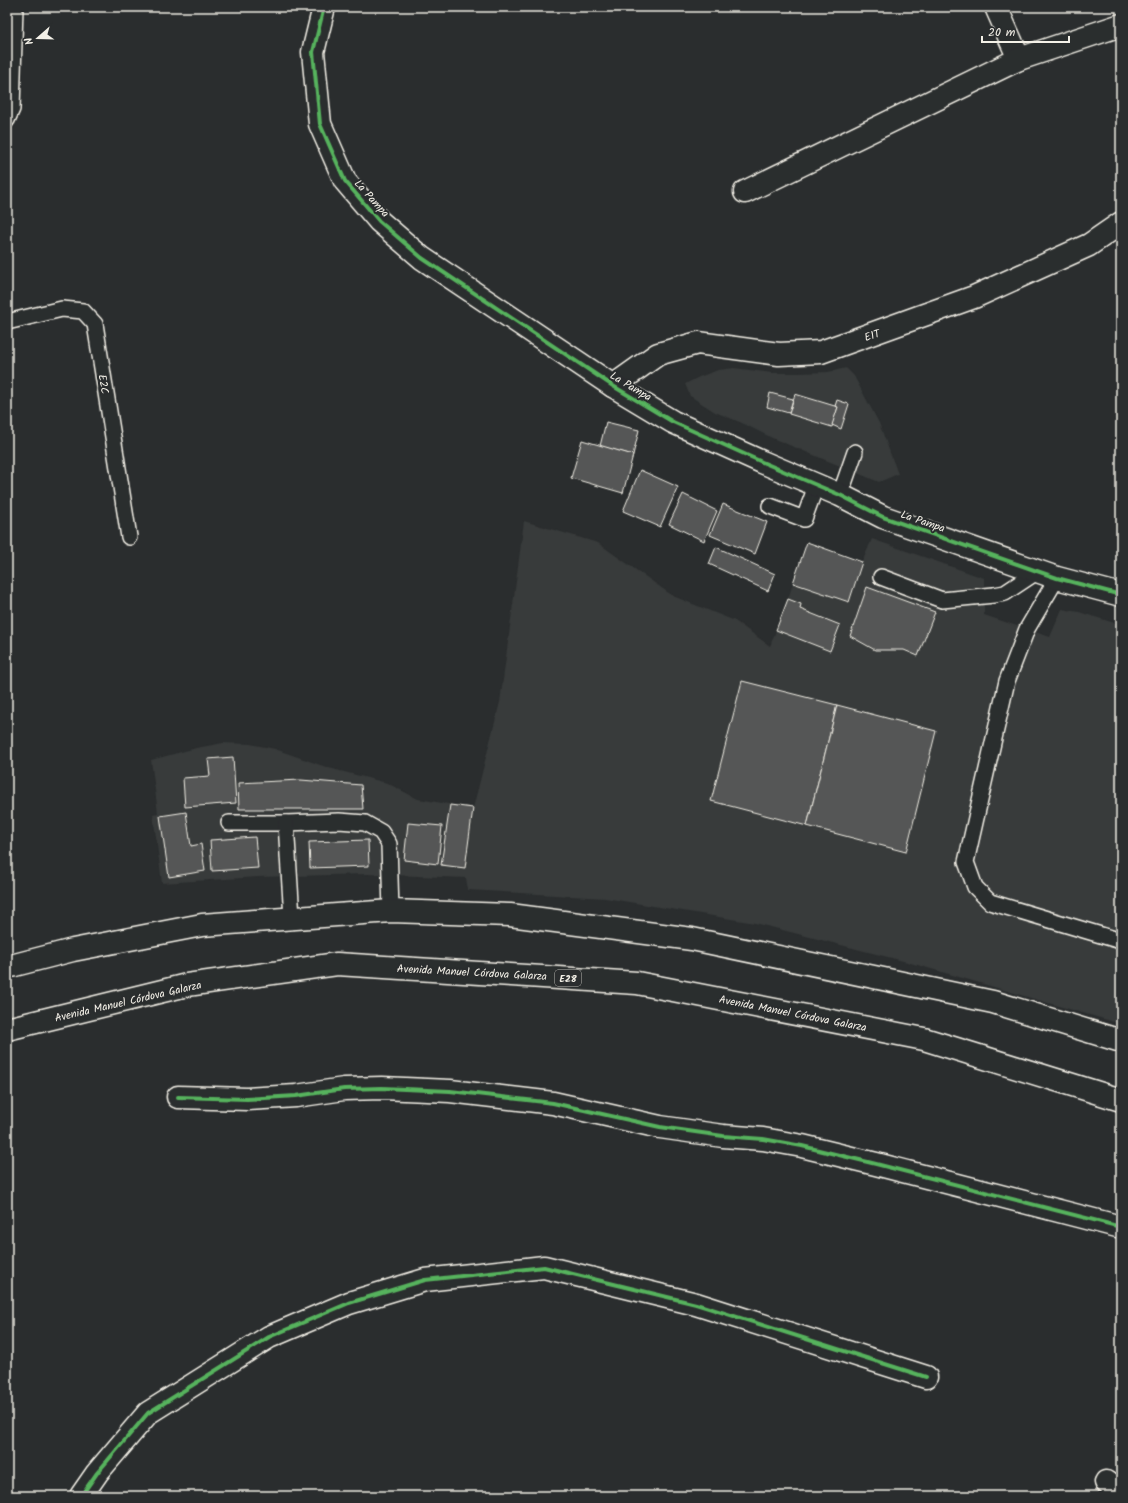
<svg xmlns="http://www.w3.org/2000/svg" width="1128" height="1503" font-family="Kalam,sans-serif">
	<rect width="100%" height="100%" fill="#2a2d2e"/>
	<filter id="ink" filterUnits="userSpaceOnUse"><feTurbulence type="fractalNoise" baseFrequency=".025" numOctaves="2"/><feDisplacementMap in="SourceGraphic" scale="8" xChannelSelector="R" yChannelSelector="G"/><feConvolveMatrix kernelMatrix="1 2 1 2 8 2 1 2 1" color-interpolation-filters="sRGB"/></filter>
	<g filter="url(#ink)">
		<!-- built -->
		<g fill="#373a3a">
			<polygon points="734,368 773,373 799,373 828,372 846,368 854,376 879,423 898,474 879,482 772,438 742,423 715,412 690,396 685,384 699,377 718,370"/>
			<polygon points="524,521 598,543 673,596 735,621 770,646 788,599 793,583 849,602 862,562 872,539 984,578 984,615 1050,637 1062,609 1079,612 1121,625 1121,1024 907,962 755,923 605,898 468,890 466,878 367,874 259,877 162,883 153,814 158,813 151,760 196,748 223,743 250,744 275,749 329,768 387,783 418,799 473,808 500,702"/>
		</g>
		<!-- building -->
		<g fill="#555756" stroke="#f4f1e8">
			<polygon points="770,393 793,399 789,413 767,407"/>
			<polygon points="795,394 838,407 832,427 789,414"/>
			<polygon points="837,400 849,404 841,429 832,425 838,407 835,406"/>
			<polygon points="606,422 639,430 633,455 600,446"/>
			<polygon points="582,440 633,455 623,493 571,478"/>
			<polygon points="640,470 678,487 660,527 623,511"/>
			<polygon points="683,494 717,511 704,541 669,524"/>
			<polygon points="723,504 767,522 755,554 710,535"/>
			<polygon points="807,542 862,562 849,602 793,583"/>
			<polygon points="716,547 775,574 768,591 709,564"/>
			<polygon points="867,587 935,612 918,656 904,650 875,650 850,636"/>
			<polygon points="788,599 801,604 800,609 840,625 830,651 776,630"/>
			<polygon points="742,681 837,705 807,826 711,801"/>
			<polygon points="837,705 936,731 906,852 807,826"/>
			<polygon points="233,757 236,803 185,807 183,778 210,776 208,759"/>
			<polygon points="301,780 361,785 363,809 239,809 238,783"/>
			<polygon points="450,805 473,808 465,868 441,865"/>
			<polygon points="186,812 191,846 201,844 205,871 169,877 160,816"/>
			<polygon points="408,823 442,826 438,864 404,860"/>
			<polygon points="255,837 258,868 212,871 210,840"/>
			<polygon points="368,840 369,866 310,868 309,842"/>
		</g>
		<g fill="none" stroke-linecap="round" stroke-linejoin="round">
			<defs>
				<g id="service">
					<polyline points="7,120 12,109 15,7"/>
					<polyline points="7,322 62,309 83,311 95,324 129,537"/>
					<polyline points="840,495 855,452"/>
					<polyline points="770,506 804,519 816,486"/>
					<polyline points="881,577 942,600 994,595 1005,593 1038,571"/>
					<polyline points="1057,578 1027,629 1007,681 966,862 975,887 990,902 1121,941"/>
					<polyline points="229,823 286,823 339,821 365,823 381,832 389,844 391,911"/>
					<polyline points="286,823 292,918"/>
				</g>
				<g id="minor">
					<polyline points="996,7 1019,59"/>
					<polyline points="745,192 1019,59 1121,25"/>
					<polyline points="613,386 658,354 698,343 779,354 821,352 974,297 1089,245 1121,223"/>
					<polyline points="178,1097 247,1099 296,1096 344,1089 382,1088 450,1091 553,1103 660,1127 723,1136 763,1139 802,1146 876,1164 1121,1227"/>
					<polyline points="1106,1482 1121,1494"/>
					<polyline points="81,1496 97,1473 148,1413 269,1337 349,1303 425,1280 544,1267 696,1304 926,1377"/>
				</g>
				<polyline id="tertiary" points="324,7 313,52 320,124 345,181 379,221 422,258 613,386 673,422 762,462 840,495 883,517 1057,578 1121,595"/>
				<g id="primary">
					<polyline points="7,967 73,950 202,925 391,911 510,915 692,939 993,1002 1121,1041"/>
					<polyline points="7,1029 187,985 337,964 637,983 924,1039 1121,1100"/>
				</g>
			</defs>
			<!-- service casing -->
			<use href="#service" stroke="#f4f1e8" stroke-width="18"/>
			<!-- minor casing -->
			<use href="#minor" stroke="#f4f1e8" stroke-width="25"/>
			<!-- tertiary casing -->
			<use href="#tertiary" stroke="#f4f1e8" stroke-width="25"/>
			<!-- primary casing -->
			<use href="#primary" stroke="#f4f1e8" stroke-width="25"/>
			<!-- service -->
			<use href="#service" stroke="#2a2d2e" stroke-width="15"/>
			<!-- minor -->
			<use href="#minor" stroke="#2a2d2e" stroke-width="22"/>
			<!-- tertiary -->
			<use href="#tertiary" stroke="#2a2d2e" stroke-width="22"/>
			<!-- primary -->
			<use href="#primary" stroke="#2a2d2e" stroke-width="22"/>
			<defs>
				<g id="cycleway">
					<polyline points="324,7 313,52 320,124 345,181 379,221 422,258 613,386 673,422 762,462 840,495 883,517 1057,578 1121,595"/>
					<polyline points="178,1097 247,1099 296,1096 344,1089 382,1088 450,1091 553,1103 660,1127 723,1136 763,1139 802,1146 876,1164 1121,1227"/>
					<polyline points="81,1496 97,1473 148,1413 269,1337 349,1303 425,1280 544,1267 696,1304 926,1377"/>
				</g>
			</defs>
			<!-- cycleway casing -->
			<use href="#cycleway" stroke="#2a2d2e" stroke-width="6"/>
			<!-- cycleway -->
			<use href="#cycleway" stroke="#56b35d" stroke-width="4"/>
		</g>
	</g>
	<g text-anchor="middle" stroke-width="4" stroke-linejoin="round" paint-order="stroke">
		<!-- shield labels -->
		<rect fill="#2a2d2e" stroke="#b7b6b0" stroke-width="1" x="555" y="970" width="26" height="16" rx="3"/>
		<g font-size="10" font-weight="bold" fill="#f4f1e8">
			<text x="568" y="982">E28</text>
		</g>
		<!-- street labels -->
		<g font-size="11" fill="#f4f1e8" stroke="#2a2d2e">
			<text transform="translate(372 198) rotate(48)" y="4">La Pampa</text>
			<text transform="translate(872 335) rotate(-19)" y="4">E1T</text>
			<text transform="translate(104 384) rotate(81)" y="4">E2C</text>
			<text transform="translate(631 386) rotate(31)" y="4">La Pampa</text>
			<text transform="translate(923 521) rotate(19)" y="4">La Pampa</text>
			<text transform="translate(472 972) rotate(3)" y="4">Avenida Manuel Córdova Galarza</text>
			<text transform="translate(128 1001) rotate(-13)" y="4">Avenida Manuel Córdova Galarza</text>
			<text transform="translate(793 1013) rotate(11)" y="4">Avenida Manuel Córdova Galarza</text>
		</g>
	</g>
	<!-- margin -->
	<rect width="1128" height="1503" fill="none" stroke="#2a2d2e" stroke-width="24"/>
	<rect x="12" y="12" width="1104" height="1479" fill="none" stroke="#f4f1e8" stroke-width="1.5" filter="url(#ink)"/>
	<!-- north arrow -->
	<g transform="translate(38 38) rotate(250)" stroke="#2a2d2e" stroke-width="3" paint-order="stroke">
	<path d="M0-3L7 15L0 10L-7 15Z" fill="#f4f1e8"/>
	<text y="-6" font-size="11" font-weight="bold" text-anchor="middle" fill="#f4f1e8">N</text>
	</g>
	<!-- scale -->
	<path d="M982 36v6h87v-6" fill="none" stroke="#f4f1e8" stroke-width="2"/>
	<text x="988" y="36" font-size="12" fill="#f4f1e8" stroke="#2a2d2e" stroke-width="3" paint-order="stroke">20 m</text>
</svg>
